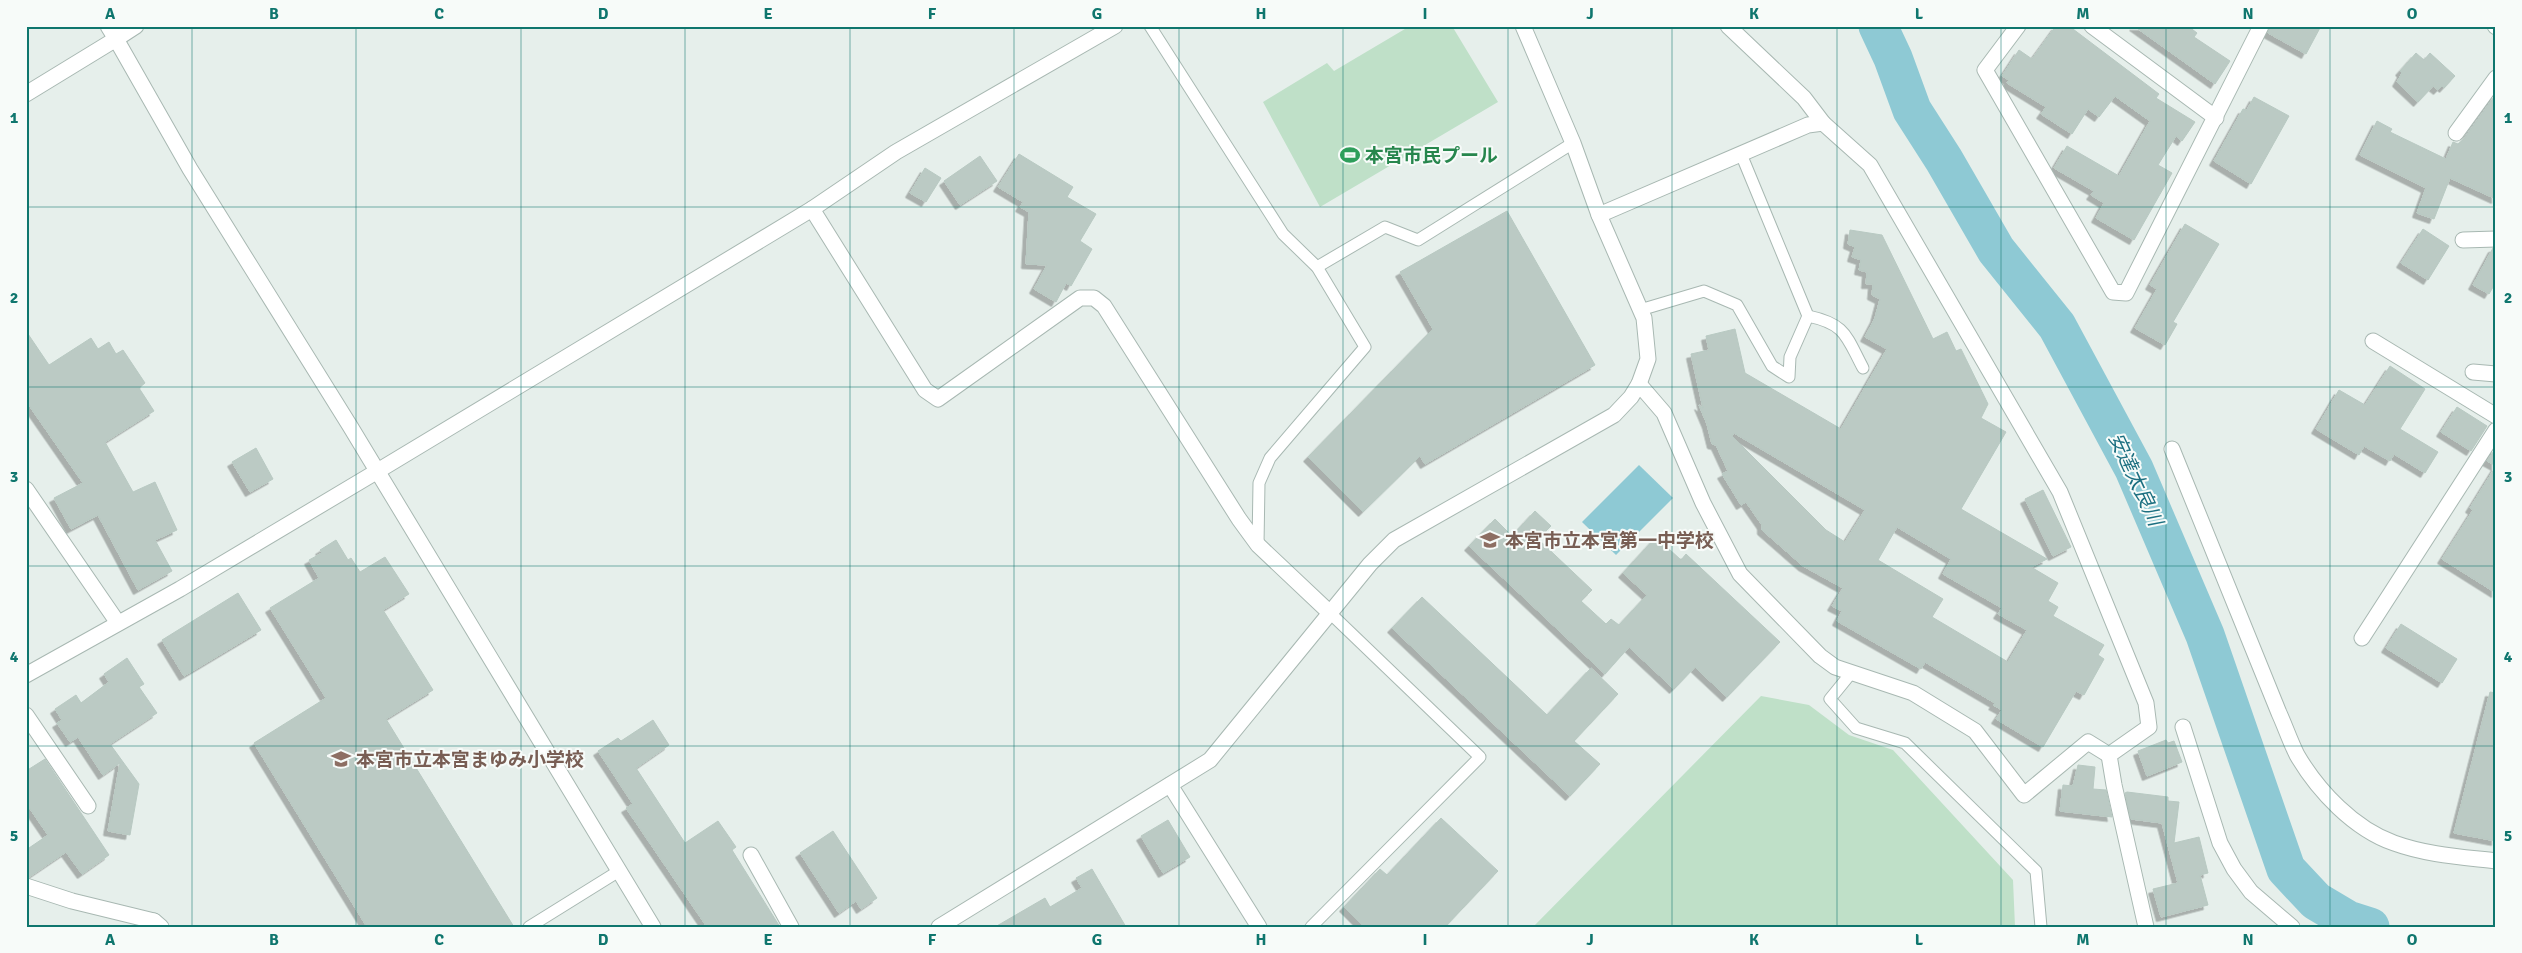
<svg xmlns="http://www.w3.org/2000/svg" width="2522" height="953" font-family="Signika,'Noto Sans JP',sans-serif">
	<defs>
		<filter id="shadow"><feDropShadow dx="-4.5" dy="4.5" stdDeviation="0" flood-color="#0004"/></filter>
	</defs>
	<rect width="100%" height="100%" fill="#e6efeb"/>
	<!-- green -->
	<g fill="#bfe0c8">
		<polygon points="1410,26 1452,26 1498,102 1320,207 1263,102 1327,63 1334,71"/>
		<polygon points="1761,696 1809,705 1849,735 1893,750 2013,880 2015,927 1533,927"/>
	</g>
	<!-- water -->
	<polygon fill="#8ec9d4" points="1639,465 1673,498 1616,555 1582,522"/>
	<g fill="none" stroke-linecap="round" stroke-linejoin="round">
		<!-- river -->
		<polyline stroke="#8ec9d4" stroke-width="39" points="1878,26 1893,58 1912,110 1944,160 1996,250 2057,326 2134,469 2205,635 2286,869 2316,901 2348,920 2370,927"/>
	</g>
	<!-- building -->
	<g fill="#bbcac4" stroke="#b8c9c2" fill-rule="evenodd" filter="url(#shadow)">
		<polygon points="2056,26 2069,26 2159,94 2156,98 2195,122 2182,141 2176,136 2158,165 2172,173 2134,240 2096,218 2104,203 2091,195 2094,191 2054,168 2067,146 2119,176 2150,121 2115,96 2099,117 2088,109 2072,134 2041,114 2046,107 2007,83 2009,80 2002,76 2019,50 2032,59"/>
		<polygon points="2134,26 2188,26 2197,33 2194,37 2230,61 2215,84"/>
		<polygon points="2270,26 2321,26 2306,54 2268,33"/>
		<polygon points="2416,53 2424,60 2430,53 2455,76 2444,88 2442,86 2438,90 2433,86 2418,102 2397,82 2402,73 2400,71"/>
		<polygon points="2496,94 2496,199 2450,178 2434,219 2417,213 2426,188 2360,155 2377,121 2392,129 2390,132 2446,159 2453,142 2458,144 2464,139"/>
		<polygon points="2254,97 2289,116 2251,184 2214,161 2243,109 2247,110"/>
		<polygon points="1019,154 1073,187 1067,197 1096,214 1080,241 1092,249 1071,286 1066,283 1056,302 1034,289 1047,265 1026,264 1029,212 1020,207 1023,202 998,187"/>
		<polygon points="980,156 997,181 960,205 944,181"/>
		<polygon points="925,168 941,178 926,202 910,193"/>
		<polygon points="1507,211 1595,365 1425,464 1420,456 1363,512 1308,457 1433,329 1400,272"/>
		<polygon points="2185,224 2219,244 2173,322 2177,324 2165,345 2135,328 2157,289 2150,285"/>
		<polygon points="2423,229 2449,246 2428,280 2401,263"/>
		<path d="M1850,230L1882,235L1933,339L1947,332L1956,351L1961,349L1988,404L1981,418L2006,432L1961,509L2047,559L2031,567L2058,583L2048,601L2058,607L2053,616L2104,645L2098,655L2104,659L2084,695L2076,691L2043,747L1996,719L2002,710L1993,705L1995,703L1925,662L1921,669L1837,621L1842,611L1832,606L1843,588L1803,566L1762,530V525L1746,502L1741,505L1722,474L1728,471L1716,445L1712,444L1707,424L1699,405L1703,408L1691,354L1709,350L1706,336L1735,329L1745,373L1841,429L1887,349L1865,337L1875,318L1880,299L1872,295L1873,284H1866L1867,272L1859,270L1861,260L1852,257L1855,247L1848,244ZM1734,433L1865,510L1845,542L1826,530L1732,436ZM1897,527L1951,559L1943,574L2002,608L1998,614L2027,630L2008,662L1932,617L1943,599L1878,560Z"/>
		<polygon points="2493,248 2496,248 2496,282 2489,294 2473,285"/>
		<polygon points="26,331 49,365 91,338 98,349 109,342 116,354 123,350 145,383 139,388 154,411 105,442 133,492 155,482 177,530 155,540 172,571 138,590 98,515 71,529 54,498 83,483 26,401"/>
		<polygon points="2390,366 2425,389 2400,429 2438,452 2425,473 2394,454 2390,461 2364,446 2359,455 2316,429 2339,390 2365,405"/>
		<polygon points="2457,407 2487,426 2471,451 2441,432"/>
		<polygon points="256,448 273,479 250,492 232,462"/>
		<polygon points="2496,448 2496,466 2487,461"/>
		<polygon points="2496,466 2496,593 2442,559 2473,510 2470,508"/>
		<polygon points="2043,490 2071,547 2053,556 2025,499"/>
		<polygon points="1535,511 1551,526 1538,539 1592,590 1581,601 1606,624 1611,619 1619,625 1647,595 1623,573 1656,537 1681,560 1686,554 1780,642 1727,697 1695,667 1674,689 1629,647 1605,674 1469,546 1495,519 1512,536"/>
		<polygon points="336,540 348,560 351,558 360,572 385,557 409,594 383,610 433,690 386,719 514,927 367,927 254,743 326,698 270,608 319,578 309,560 322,553 320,550"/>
		<polygon points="238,593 261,630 184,676 162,640"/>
		<polygon points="1422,597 1547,715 1591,668 1618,694 1574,741 1600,764 1570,796 1392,628"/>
		<polygon points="2401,624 2457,659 2442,683 2386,648"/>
		<polygon points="127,658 144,684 139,687 157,713 110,744 139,784 130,835 108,831 120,763 103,775 78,737 70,742 57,723 62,720 55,709 76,695 81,703 109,682 104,674"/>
		<polygon points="2490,692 2496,693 2496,841 2454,833"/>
		<polygon points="653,720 669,745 636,768 685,843 718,821 736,847 732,850 780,927 707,927 626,808 633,804 598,751 618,738 621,741"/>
		<polygon points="2166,740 2168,743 2174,741 2182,762 2147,776 2138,751"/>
		<polygon points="45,759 109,855 82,874 66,852 29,877 26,877 26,850 48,835 26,803 26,771"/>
		<polygon points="2078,765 2095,767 2093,789 2106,790 2112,817 2060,811 2063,785 2073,786"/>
		<polygon points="2127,792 2168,797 2168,801 2179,802 2174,843 2199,837 2208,873 2200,875 2208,905 2161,917 2153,889 2178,883 2162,823 2131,819 2125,793"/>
		<polygon points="1441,818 1498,871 1445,927 1364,927 1344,907 1380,869 1387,875"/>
		<polygon points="1168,820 1190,857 1163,873 1141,836"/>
		<polygon points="833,831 877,898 861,909 856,901 839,913 800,853"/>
		<polygon points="1092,869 1126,927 995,927 1045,898 1050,907 1082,888 1076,878"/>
	</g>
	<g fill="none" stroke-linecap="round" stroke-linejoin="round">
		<defs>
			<g id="service">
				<polyline points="1150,26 1283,234 1317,267 1365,347 1270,458 1259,483 1258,545"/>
				<polyline points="1317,267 1385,227 1418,240 1573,143"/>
				<polyline points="1640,310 1704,291 1737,305 1772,366 1789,377 1790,357 1808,316 1741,154"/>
				<path d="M1808,316C1846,324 1846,336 1863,368"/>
				<polyline points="1852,672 1830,699 1856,728 1905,743 2036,871 2041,927"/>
				<polyline points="529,927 619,871"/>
				<polyline points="1311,927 1480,757 1330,613"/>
			</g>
			<g id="minor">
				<polyline points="108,26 116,39 136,26"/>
				<polyline points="1728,26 1804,98 1823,123"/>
				<polyline points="2018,26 1985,70 2113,292 2126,293 2261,26"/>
				<polyline points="2092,26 2216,118"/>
				<polyline points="2456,133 2496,78"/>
				<polyline points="812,209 925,390 938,399 1080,298 1094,298 1104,306 1239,519 1258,545 1330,613"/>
				<polyline points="1599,215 1808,125 1823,123 1870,165 2060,492 2146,703 2149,727 2109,755 2114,785 2146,927"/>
				<polyline points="2463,240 2496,239"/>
				<polyline points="2373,341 2496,416"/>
				<polyline points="2473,372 2496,374"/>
				<polyline points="1639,384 1664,413 1703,503 1740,574 1820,656 1835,667 1913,693 1975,731 2024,795 2088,742 2109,755"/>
				<path d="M2172,449L2279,713C2285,726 2290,741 2297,755C2318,791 2354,829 2394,843C2427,855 2462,857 2496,861"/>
				<polyline points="376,472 812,209 896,152 1115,26"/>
				<polyline points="26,489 118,623"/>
				<polyline points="2362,638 2496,430"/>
				<polyline points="26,715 88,806"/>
				<polyline points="2183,727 2220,843 2234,869 2251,892 2292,927"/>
				<polyline points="1170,785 1259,927"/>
				<polyline points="751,855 791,927"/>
				<polyline points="26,886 72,901 154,921"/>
			</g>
			<g id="tertiary">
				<polyline points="26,94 116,39 190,169 350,426 653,927"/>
				<polyline points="26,675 180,589 376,472"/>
				<polyline points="154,921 161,927"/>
				<polyline points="939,927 1210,760 1370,564 1394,540 1614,415 1631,397 1639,384 1648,359 1644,318 1599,215 1573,143 1523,26"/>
			</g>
			<polyline id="secondary" points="2495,26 2496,27"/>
		</defs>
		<!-- service casing -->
		<use href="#service" stroke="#a8b8b2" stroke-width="13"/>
		<!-- minor casing -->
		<use href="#minor" stroke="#a8b8b2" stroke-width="17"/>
		<!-- tertiary casing -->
		<use href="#tertiary" stroke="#a8b8b2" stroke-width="17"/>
		<!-- secondary casing -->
		<use href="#secondary" stroke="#a4bbb3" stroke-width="17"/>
		<!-- service -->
		<use href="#service" stroke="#fff" stroke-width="11"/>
		<!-- minor -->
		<use href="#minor" stroke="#fff" stroke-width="15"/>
		<!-- tertiary -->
		<use href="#tertiary" stroke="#fff" stroke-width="15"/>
		<!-- secondary -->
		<use href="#secondary" stroke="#fff" stroke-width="15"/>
	</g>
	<!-- grid -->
	<path fill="none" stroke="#0f766e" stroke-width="1" stroke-opacity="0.55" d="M192,26V927M356,26V927M521,26V927M685,26V927M850,26V927M1014,26V927M1179,26V927M1343,26V927M1508,26V927M1672,26V927M1837,26V927M2001,26V927M2166,26V927M2330,26V927M26,207H2496M26,387H2496M26,566H2496M26,746H2496"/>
	<!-- icons -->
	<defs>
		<symbol id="stadium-bare" viewBox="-9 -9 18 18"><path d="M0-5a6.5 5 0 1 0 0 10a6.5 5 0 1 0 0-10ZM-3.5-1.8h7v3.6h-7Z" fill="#2e9e5b" stroke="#f7fbf9" stroke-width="2.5" paint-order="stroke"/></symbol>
		<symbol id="school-bare" viewBox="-9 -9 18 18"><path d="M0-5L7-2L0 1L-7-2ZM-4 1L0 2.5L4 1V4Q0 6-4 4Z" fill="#8d6e63" stroke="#f7fbf9" stroke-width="2.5" paint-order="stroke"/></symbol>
	</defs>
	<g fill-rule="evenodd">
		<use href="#stadium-bare" x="1336" y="141" width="28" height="28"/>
		<use href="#school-bare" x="1476" y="526" width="28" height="28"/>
		<use href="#school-bare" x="327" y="745" width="28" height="28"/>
	</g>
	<g text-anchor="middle" stroke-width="4" stroke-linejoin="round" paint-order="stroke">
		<!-- leisure labels -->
		<g font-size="19" font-weight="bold" fill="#27864d" stroke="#f7fbf9" text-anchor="start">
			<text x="1365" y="162">本宮市民プール</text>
		</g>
		<!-- education labels -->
		<g font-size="19" font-weight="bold" fill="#785e54" stroke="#f7fbf9" text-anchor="start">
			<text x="1505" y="547">本宮市立本宮第一中学校</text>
			<text x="356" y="766">本宮市立本宮まゆみ小学校</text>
		</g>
		<!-- water labels -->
		<g font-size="20" font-style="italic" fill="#1c6f80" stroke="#f7fbf9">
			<text transform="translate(2136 479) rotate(65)" y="7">安達太良川</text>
		</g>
	</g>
	<!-- border -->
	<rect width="2522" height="953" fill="none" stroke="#f7fbf9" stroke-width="55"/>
	<rect x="28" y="28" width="2466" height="898" fill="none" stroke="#0f766e" stroke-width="2"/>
	<g font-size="16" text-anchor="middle" font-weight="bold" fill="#0f766e">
		<text x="110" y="19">A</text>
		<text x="274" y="19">B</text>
		<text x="439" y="19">C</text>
		<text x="603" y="19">D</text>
		<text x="768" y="19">E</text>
		<text x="932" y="19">F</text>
		<text x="1097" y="19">G</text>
		<text x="1261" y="19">H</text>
		<text x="1425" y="19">I</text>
		<text x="1590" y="19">J</text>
		<text x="1754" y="19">K</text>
		<text x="1919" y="19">L</text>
		<text x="2083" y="19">M</text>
		<text x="2248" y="19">N</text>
		<text x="2412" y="19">O</text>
		<text x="14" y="123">1</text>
		<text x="2508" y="123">1</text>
		<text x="14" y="303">2</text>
		<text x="2508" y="303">2</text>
		<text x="14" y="482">3</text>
		<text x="2508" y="482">3</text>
		<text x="14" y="662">4</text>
		<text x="2508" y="662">4</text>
		<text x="14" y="841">5</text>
		<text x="2508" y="841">5</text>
		<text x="110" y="945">A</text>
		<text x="274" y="945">B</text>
		<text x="439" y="945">C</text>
		<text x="603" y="945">D</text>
		<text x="768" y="945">E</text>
		<text x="932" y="945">F</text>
		<text x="1097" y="945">G</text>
		<text x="1261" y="945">H</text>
		<text x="1425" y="945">I</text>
		<text x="1590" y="945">J</text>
		<text x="1754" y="945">K</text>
		<text x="1919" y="945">L</text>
		<text x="2083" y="945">M</text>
		<text x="2248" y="945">N</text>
		<text x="2412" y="945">O</text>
	</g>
</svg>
